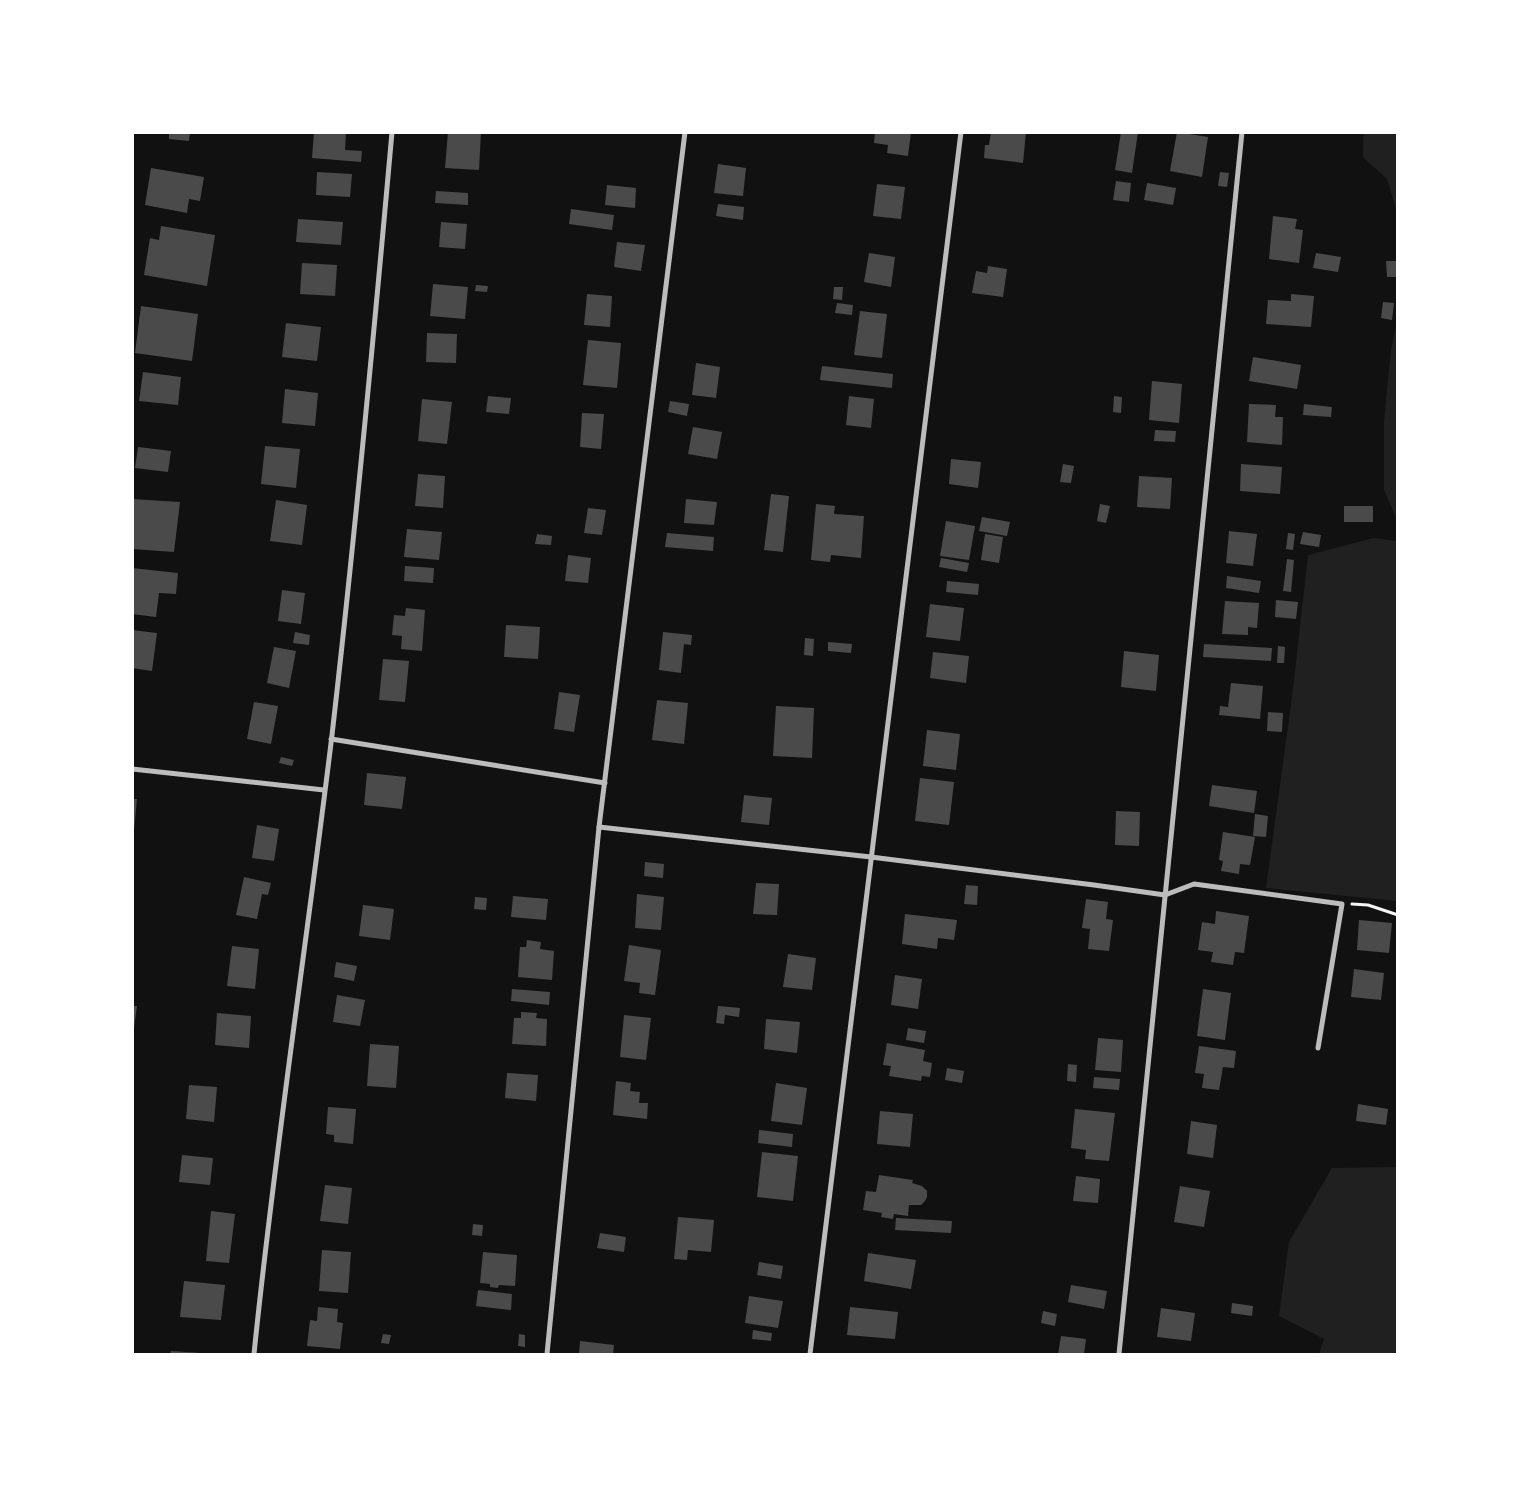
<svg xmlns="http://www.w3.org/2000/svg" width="1530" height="1487" font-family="'PT Sans',sans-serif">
	<rect width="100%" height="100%" fill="#111"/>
	<!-- green -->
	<g fill="#202020">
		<polygon points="1365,132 1397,133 1397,212 1387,179 1363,157 1363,137"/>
		<polygon points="1397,323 1398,520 1397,520 1384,490 1384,422 1391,349"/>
		<polygon points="1374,538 1397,541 1397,901 1266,888 1292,697 1308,555"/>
		<polygon points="1397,1167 1397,1354 1319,1354 1324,1339 1279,1316 1289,1242 1332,1168"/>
	</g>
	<!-- building -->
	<g fill="#4a4a4a">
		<polygon points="169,132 190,132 189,141 169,139"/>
		<polygon points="314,132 346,132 345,150 362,151 361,162 312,158"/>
		<polygon points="448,132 481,132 479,170 445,168"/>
		<polygon points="875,132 911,132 908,156 887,153 888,145 874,143"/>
		<polygon points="991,132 1026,132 1023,163 984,158 985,145 989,145"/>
		<polygon points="1121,132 1138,132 1132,173 1115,170"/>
		<polygon points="1177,132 1208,137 1202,177 1170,171"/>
		<polygon points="718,164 746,168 743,196 714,193"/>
		<polygon points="151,168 204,177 200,201 189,199 187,213 145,205"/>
		<polygon points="317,172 352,174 350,197 316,195"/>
		<polygon points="1220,172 1229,173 1227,187 1218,186"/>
		<polygon points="1116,181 1131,183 1129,202 1113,200"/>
		<polygon points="1147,183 1176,188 1173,205 1144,200"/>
		<polygon points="877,184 905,187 901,219 873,216"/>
		<polygon points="607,185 636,188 635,208 605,205"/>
		<polygon points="436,191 468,193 468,205 435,203"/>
		<polygon points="718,204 744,207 743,220 716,216"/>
		<polygon points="571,209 614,215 612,230 569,224"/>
		<polygon points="1273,216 1297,219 1295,229 1303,230 1299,263 1269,259"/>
		<polygon points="298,219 343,222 341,245 296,242"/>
		<polygon points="441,222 467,224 465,249 439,247"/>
		<polygon points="161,226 215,235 207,286 144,275 150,238 159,240"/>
		<polygon points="617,242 645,245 641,271 614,267"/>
		<polygon points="869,253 895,257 891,287 864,282"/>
		<polygon points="1316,253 1341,257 1338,272 1313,268"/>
		<polygon points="1386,261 1396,261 1397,277 1387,277"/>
		<polygon points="302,263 337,265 335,296 300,294"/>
		<polygon points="988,266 1007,269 1003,297 972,293 976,271 987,273"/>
		<polygon points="433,284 468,287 465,319 430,316"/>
		<polygon points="476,285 488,286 487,292 475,291"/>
		<polygon points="834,287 843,287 842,300 833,299"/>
		<polygon points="587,294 612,296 610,327 584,325"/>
		<polygon points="1291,294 1314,296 1311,327 1266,324 1268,300 1291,301"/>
		<polygon points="1383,302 1394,303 1392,320 1381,318"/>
		<polygon points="837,303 853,305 852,315 835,313"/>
		<polygon points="141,306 198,314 192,361 135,353"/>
		<polygon points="860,311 887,314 882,358 854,355"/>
		<polygon points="286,323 321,327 317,361 282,357"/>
		<polygon points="427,333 457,334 456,363 426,362"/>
		<polygon points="588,340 621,343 617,388 583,385"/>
		<polygon points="1253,357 1301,365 1297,389 1249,381"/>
		<polygon points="696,363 720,367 716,398 692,395"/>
		<polygon points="822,366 893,374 892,388 820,380"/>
		<polygon points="143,372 181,377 178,405 139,401"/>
		<polygon points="1152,381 1182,384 1179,423 1149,420"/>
		<polygon points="285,389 318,393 315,426 282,423"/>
		<polygon points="488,396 511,398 509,414 486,412"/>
		<polygon points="849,396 874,399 871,428 846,425"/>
		<polygon points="1114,396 1122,397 1121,413 1113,412"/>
		<polygon points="422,399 452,402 447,444 418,441"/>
		<polygon points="670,401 689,404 687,416 668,412"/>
		<polygon points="1249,404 1276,405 1275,417 1283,417 1282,445 1247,442"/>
		<polygon points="1304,404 1332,407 1331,417 1303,415"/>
		<polygon points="582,413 604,414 601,449 580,447"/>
		<polygon points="693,427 722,432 717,459 688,454"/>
		<polygon points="1155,430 1176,431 1175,442 1154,441"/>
		<polygon points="265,446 300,449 296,488 261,484"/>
		<polygon points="138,447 171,451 168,472 135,468"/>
		<polygon points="951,459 981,462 978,488 949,484"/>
		<polygon points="1063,464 1074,466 1071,483 1060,482"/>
		<polygon points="1241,464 1282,467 1280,494 1240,491"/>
		<polygon points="418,474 445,476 443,508 415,506"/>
		<polygon points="1139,476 1172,478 1170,509 1137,507"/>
		<polygon points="771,494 789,496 783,552 764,550"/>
		<polygon points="132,499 180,502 174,552 132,549"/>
		<polygon points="686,499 717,502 714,525 684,523"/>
		<polygon points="276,500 307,505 302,545 270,541"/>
		<polygon points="816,504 835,506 834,514 864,516 861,558 831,555 830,562 811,560"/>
		<polygon points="1100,504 1110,506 1106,523 1097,521"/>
		<rect x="1344" y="506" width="29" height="16"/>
		<polygon points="588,508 606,510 602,535 584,533"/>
		<polygon points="982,517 1010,522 1007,536 979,531"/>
		<polygon points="946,521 975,526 969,560 940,556"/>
		<polygon points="407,529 442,532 439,560 404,557"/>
		<polygon points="1229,531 1257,534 1253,566 1226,563"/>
		<polygon points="1303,532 1321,535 1319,547 1300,544"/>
		<polygon points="667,533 714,537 713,551 665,547"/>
		<polygon points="1288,533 1295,534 1293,550 1286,549"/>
		<polygon points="537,534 552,536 551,545 535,544"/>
		<polygon points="985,534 1003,537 999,563 981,560"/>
		<polygon points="568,555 591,558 588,583 565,581"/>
		<polygon points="941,558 969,563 967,572 939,567"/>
		<polygon points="1287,559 1294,560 1291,592 1283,591"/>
		<polygon points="405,566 434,568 433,583 404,581"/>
		<polygon points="132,568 178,573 176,594 159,593 156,617 132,614"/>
		<polygon points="1227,576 1261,581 1259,593 1226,588"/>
		<polygon points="947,581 979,584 978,595 946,592"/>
		<polygon points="282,590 305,593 301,624 278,621"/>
		<polygon points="1276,600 1298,602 1296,619 1275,617"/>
		<polygon points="1225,601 1259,603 1257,628 1248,627 1248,635 1222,634"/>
		<polygon points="930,604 964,608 960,641 926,637"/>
		<polygon points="406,608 425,610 422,651 401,649 402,636 392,635 394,615 405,616"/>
		<polygon points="506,625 540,627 538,659 504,657"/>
		<polygon points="132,630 157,633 152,671 132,668"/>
		<polygon points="295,632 310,635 309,645 293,643"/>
		<polygon points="663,632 692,635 691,645 684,644 681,673 659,670"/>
		<polygon points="805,638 814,639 813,656 804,655"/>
		<polygon points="828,642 852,644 851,653 828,651"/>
		<polygon points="1204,644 1272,648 1271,661 1203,657"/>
		<polygon points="1278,646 1285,647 1284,663 1277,663"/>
		<polygon points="274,647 296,651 289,688 267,683"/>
		<polygon points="1124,651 1159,655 1156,691 1121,687"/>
		<polygon points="933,652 969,656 966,683 930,678"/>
		<polygon points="383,659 409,661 405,702 379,700"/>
		<polygon points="1231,683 1263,686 1260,719 1219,715 1220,706 1228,707"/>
		<polygon points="559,692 580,695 574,732 554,729"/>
		<polygon points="657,700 688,703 684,744 652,740"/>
		<polygon points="254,702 278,706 271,744 247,739"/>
		<polygon points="776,706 814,708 812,758 773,756"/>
		<polygon points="1268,712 1283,713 1282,732 1267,731"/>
		<polygon points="927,730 960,734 956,770 923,766"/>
		<polygon points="281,757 294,760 292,766 279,763"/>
		<polygon points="367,773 406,777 402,809 364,805"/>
		<polygon points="920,778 954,782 949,825 915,821"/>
		<polygon points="1212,785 1257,791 1254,813 1209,806"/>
		<polygon points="744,795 772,798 769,825 741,822"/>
		<polygon points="132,799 137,799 134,830 132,830"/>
		<polygon points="1116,811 1140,812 1139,846 1115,845"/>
		<polygon points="1255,814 1268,816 1266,837 1253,836"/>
		<polygon points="257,825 279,829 274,861 252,858"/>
		<polygon points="1223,832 1255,837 1250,865 1240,864 1239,874 1221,871 1223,861 1219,860"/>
		<polygon points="645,862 664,864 663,878 644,876"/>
		<polygon points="244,877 271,883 268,895 262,894 257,919 236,915"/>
		<polygon points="756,883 779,884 777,915 753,914"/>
		<polygon points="966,885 978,886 977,905 964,904"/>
		<polygon points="637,894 664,897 661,930 635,928"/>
		<polygon points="513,896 548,899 546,920 511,917"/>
		<polygon points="475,897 487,898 486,910 474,909"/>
		<polygon points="1086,899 1108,902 1106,919 1113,920 1109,951 1088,949 1090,929 1082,928"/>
		<polygon points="363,905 394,909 390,940 359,936"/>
		<polygon points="1216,911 1249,916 1244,953 1235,952 1233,965 1211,962 1213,952 1198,950 1202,922 1215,924"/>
		<polygon points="905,914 957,920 954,940 938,938 937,949 902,944"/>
		<polygon points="1359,920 1392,923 1389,953 1357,950"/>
		<polygon points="527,940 541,942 540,949 554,951 552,980 518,977 520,947 526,947"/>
		<polygon points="629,945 661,950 655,995 639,993 640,983 624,981"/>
		<polygon points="232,946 259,949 255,989 227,986"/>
		<polygon points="788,954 816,958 812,990 783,987"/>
		<polygon points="336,962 357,966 354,981 334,977"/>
		<polygon points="1354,969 1384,973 1381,1000 1351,997"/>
		<polygon points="895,975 922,979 918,1009 891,1005"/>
		<polygon points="512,989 550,992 549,1005 511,1001"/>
		<polygon points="1203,989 1231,993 1225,1040 1197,1036"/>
		<polygon points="337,995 365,1000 360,1026 333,1022"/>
		<polygon points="132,1006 137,1006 134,1028 132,1028"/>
		<polygon points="718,1006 740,1008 739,1017 725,1015 724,1024 716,1023"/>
		<polygon points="521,1012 537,1013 536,1018 547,1019 546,1046 512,1044 514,1018 521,1018"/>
		<polygon points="217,1013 251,1016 249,1048 215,1045"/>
		<polygon points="624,1015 651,1018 646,1060 620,1057"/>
		<polygon points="766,1019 800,1022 797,1053 764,1049"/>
		<polygon points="908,1028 926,1031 924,1043 906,1040"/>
		<polygon points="1098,1038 1123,1040 1121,1072 1095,1070"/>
		<polygon points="887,1043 925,1050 923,1061 932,1063 930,1077 922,1076 921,1081 889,1076 891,1066 883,1065"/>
		<polygon points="370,1044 399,1046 396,1088 367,1086"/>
		<polygon points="1199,1046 1236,1051 1234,1068 1223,1067 1219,1090 1202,1088 1204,1074 1195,1073"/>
		<polygon points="1068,1064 1077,1065 1076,1082 1067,1081"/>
		<polygon points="947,1068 964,1071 962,1083 945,1080"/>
		<polygon points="507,1073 538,1075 536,1101 505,1098"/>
		<polygon points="1094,1077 1120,1079 1119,1090 1093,1088"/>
		<polygon points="616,1081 631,1083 630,1091 640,1092 639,1103 648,1103 647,1119 613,1115"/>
		<polygon points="776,1083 807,1088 802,1125 771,1121"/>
		<polygon points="189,1085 217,1087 214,1122 186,1119"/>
		<polygon points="1358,1104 1388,1109 1386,1125 1356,1121"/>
		<polygon points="328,1107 356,1109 353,1144 334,1142 334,1135 326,1134"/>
		<polygon points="1075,1109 1115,1113 1109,1161 1085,1159 1086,1150 1071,1148"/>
		<polygon points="880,1111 913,1114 910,1147 877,1144"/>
		<polygon points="1191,1121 1217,1125 1213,1158 1187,1154"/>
		<polygon points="759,1130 793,1134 792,1147 758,1143"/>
		<polygon points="762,1152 798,1156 793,1201 757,1197"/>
		<polygon points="182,1155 213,1158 210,1185 179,1182"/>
		<polygon points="879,1175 913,1180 912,1183 922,1186 927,1191 927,1197 925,1201 921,1205 909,1205 908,1216 894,1214 893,1219 881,1217 882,1213 863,1210 866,1191 876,1192"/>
		<polygon points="1076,1176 1100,1179 1098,1203 1073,1201"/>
		<polygon points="325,1185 352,1188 348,1224 320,1221"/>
		<polygon points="1180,1186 1210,1191 1204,1227 1174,1222"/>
		<polygon points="211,1211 235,1214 229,1263 206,1261"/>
		<polygon points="678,1217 714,1220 711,1252 688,1250 687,1260 674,1259"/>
		<polygon points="896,1218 952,1221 951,1233 895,1230"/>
		<polygon points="473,1224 483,1225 482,1236 472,1235"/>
		<polygon points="600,1233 626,1237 624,1252 597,1248"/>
		<polygon points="322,1250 351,1252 348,1293 319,1291"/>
		<polygon points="483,1252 517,1255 515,1286 499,1285 498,1288 490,1287 490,1284 480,1283"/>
		<polygon points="868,1253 916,1260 911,1289 864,1281"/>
		<polygon points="759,1262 783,1266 781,1279 757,1275"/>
		<polygon points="184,1281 225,1285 221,1320 180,1317"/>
		<polygon points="1071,1285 1107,1291 1104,1309 1068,1302"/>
		<polygon points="478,1290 512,1294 511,1310 476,1306"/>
		<polygon points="749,1296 783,1301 778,1328 745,1323"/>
		<polygon points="1232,1303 1253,1306 1252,1316 1231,1313"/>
		<polygon points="318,1307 338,1309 337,1322 343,1323 340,1349 307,1346 310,1320 317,1321"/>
		<polygon points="850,1307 898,1312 895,1339 847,1335"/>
		<polygon points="1161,1308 1195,1313 1191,1341 1157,1337"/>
		<polygon points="1043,1311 1057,1314 1055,1326 1041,1323"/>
		<polygon points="753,1330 772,1333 771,1341 752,1339"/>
		<polygon points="383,1334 391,1335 389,1344 381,1343"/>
		<polygon points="519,1334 525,1335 525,1347 518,1346"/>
		<polygon points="1061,1336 1086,1339 1084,1354 1058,1354"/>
		<polygon points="580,1341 614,1345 613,1354 579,1354"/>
		<polygon points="171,1351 201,1353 201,1354 170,1354"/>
	</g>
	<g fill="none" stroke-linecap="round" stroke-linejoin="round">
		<!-- path -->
		<polyline stroke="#f5f5f5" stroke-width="3" points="1352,904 1368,905 1398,915"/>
		<!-- minor -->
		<g stroke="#bcbcbc" stroke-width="5">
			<polyline points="331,739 605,783"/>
			<polyline points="132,769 324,790"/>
			<polyline points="599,827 871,857 1094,885 1165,895 1194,884 1342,904 1318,1048"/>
			<path d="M254,1354C275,1147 307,942 332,735C355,535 374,334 392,132"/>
			<polyline points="547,1354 599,827 685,132"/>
			<polyline points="810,1354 961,132"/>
			<polyline points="1119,1354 1242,132"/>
		</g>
	</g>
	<!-- border -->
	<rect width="1530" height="1487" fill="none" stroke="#ffffff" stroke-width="268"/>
</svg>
